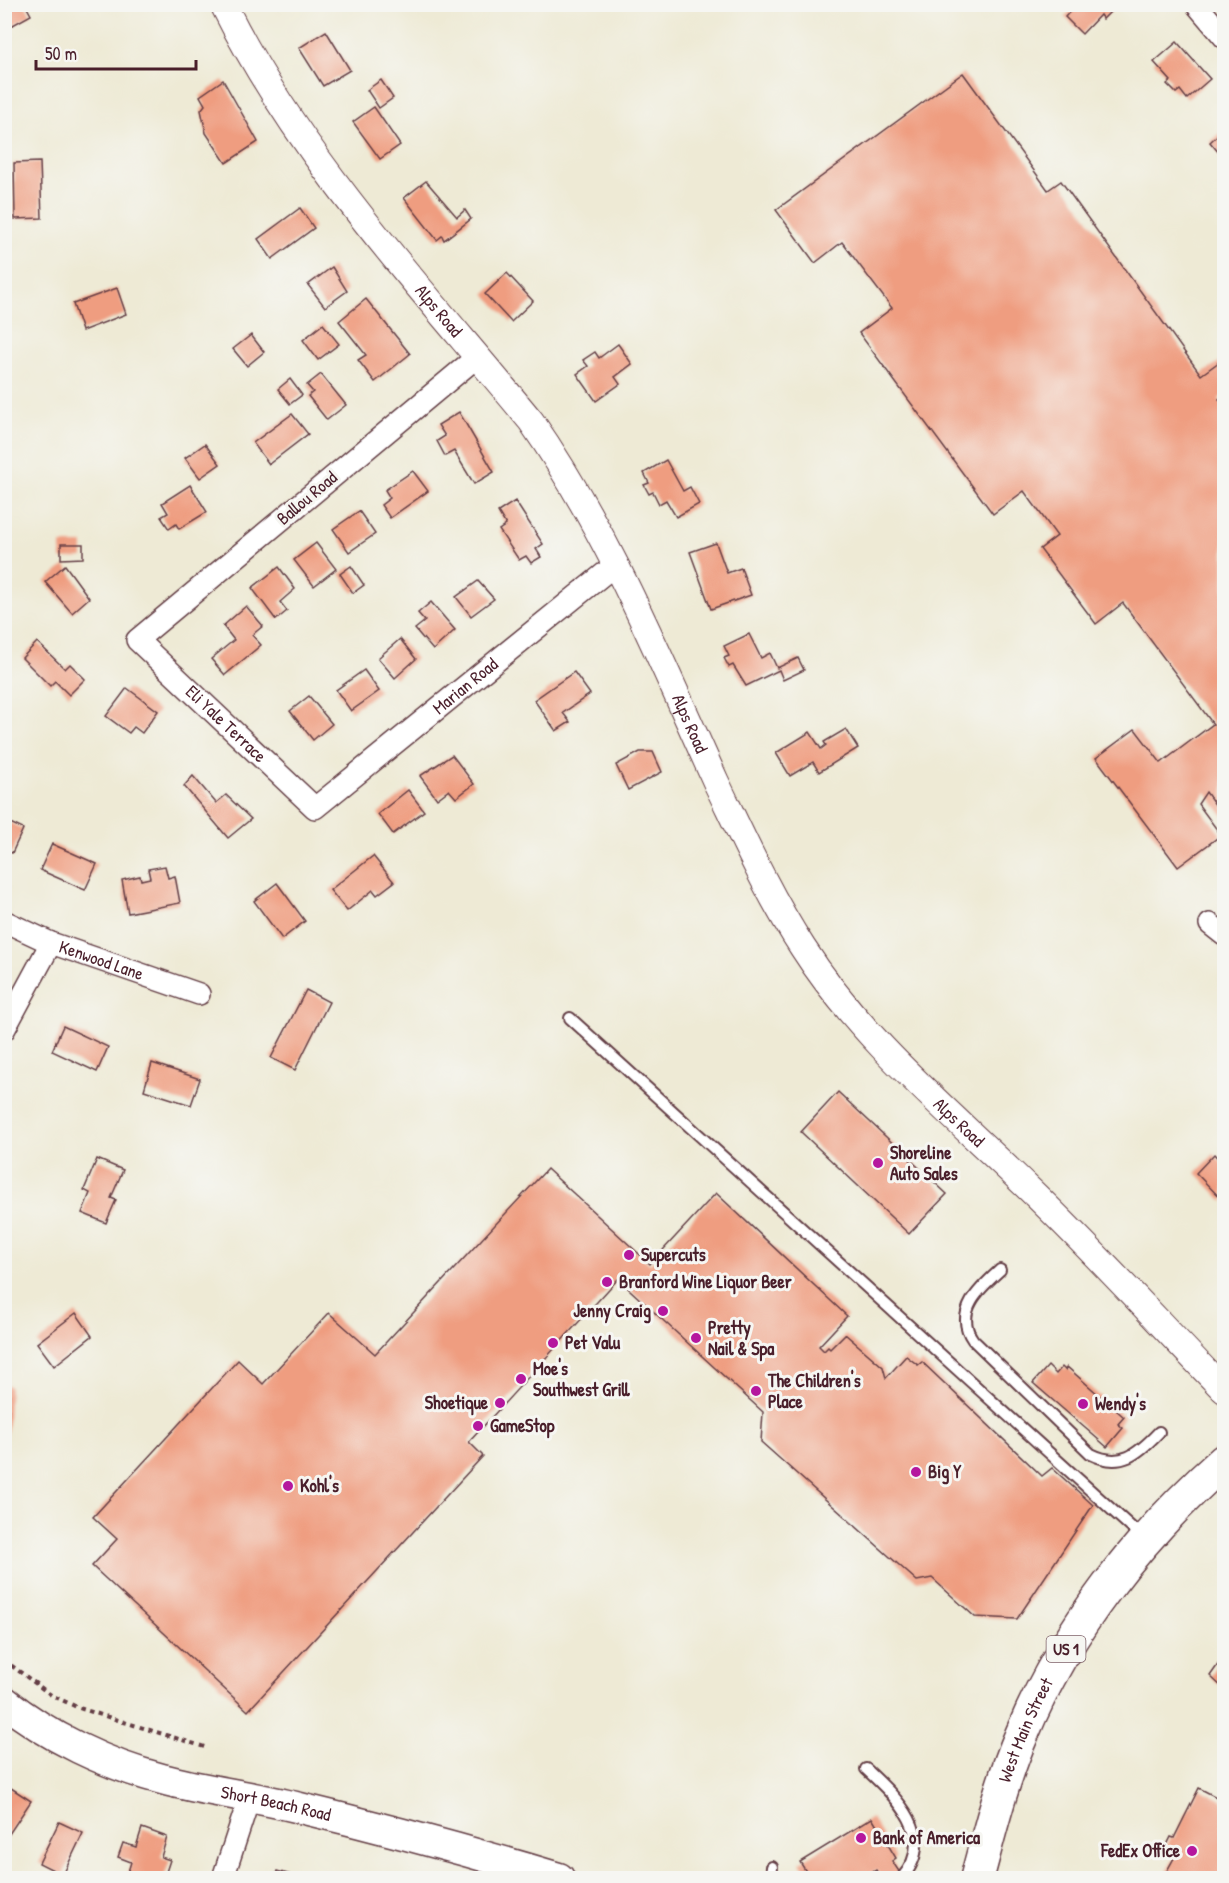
<svg xmlns="http://www.w3.org/2000/svg" width="1229" height="1883" font-family="'Patrick Hand',sans-serif">
	<rect width="100%" height="100%" fill="#f6f6f2"/>
	<filter id="ink" filterUnits="userSpaceOnUse"><feTurbulence type="fractalNoise" baseFrequency=".0167" numOctaves="2"/><feDisplacementMap in="SourceGraphic" scale="12" xChannelSelector="R" yChannelSelector="G"/><feConvolveMatrix kernelMatrix="1 2 1 2 8 2 1 2 1" color-interpolation-filters="sRGB"/></filter>
	<filter id="wash" filterUnits="userSpaceOnUse"><feTurbulence type="fractalNoise" baseFrequency=".008" numOctaves="4" result="noise"/><feDisplacementMap in="SourceGraphic" scale="24" xChannelSelector="R" yChannelSelector="G"/><feGaussianBlur stdDeviation="1.35" result="paint"/><feColorMatrix in="noise" values="0 0 0 0 0 0 0 0 0 0 0 0 0 0 0 0 0 1.4 0 .05"/><feComposite in="paint" operator="in"/></filter>
	<g filter="url(#wash)">
		<rect width="100%" height="100%" fill="#eeead5"/>
		<g id="blocks">
			<!-- building -->
			<g fill="#ef9d80">
				<polygon points="8,4 25,4 31,15 4,30 4,6"/>
				<polygon points="1074,4 1114,4 1116,6 1103,19 1100,15 1082,34 1065,17 1075,6"/>
				<polygon points="326,31 350,70 323,86 299,48"/>
				<polygon points="1177,42 1210,79 1187,99 1180,90 1176,93 1167,84 1171,81 1154,62"/>
				<polygon points="963,73 1048,190 1061,181 1201,375 1219,362 1224,369 1224,395 1219,399 1224,407 1224,817 1206,792 1198,804 1221,835 1178,867 1096,758 1135,729 1161,763 1213,724 1123,603 1096,624 1040,549 1057,536 1024,491 993,514 859,333 892,308 842,242 815,263 776,210"/>
				<polygon points="223,80 258,142 226,163 206,133 201,110 205,105 200,96"/>
				<polygon points="381,80 393,98 379,108 367,90"/>
				<polygon points="374,107 400,145 380,159 353,122"/>
				<polygon points="1224,129 1224,159 1210,142"/>
				<polygon points="40,162 42,218 15,219 14,163"/>
				<polygon points="426,181 457,217 465,210 471,219 444,240 442,236 437,240 404,198"/>
				<polygon points="300,208 314,228 272,259 258,239"/>
				<polygon points="332,267 347,291 325,307 308,285"/>
				<polygon points="507,273 533,301 511,322 485,294"/>
				<polygon points="117,288 126,314 82,331 73,304"/>
				<polygon points="366,299 410,354 375,382 358,360 366,355 339,321"/>
				<polygon points="323,324 339,344 318,360 303,340"/>
				<polygon points="251,335 264,352 247,366 233,349"/>
				<polygon points="618,344 632,364 615,377 620,384 596,401 577,374 588,366 583,360 595,352 599,358"/>
				<polygon points="321,374 346,405 327,420 308,396 313,392 307,385"/>
				<polygon points="290,379 302,395 290,404 278,389"/>
				<polygon points="459,412 494,472 474,484 454,451 445,456 437,441 445,436 438,425"/>
				<polygon points="292,414 308,434 269,464 253,443"/>
				<polygon points="205,444 220,464 200,478 185,458"/>
				<polygon points="666,460 683,491 690,487 699,504 676,517 666,500 659,504 653,492 649,494 644,485 649,483 644,473"/>
				<polygon points="413,471 428,491 390,518 381,505 390,498 385,490"/>
				<polygon points="190,485 207,512 179,529 176,524 169,529 161,517 168,513 162,503"/>
				<polygon points="515,501 543,544 536,549 541,557 531,563 526,556 519,560 499,530 506,525 498,512"/>
				<polygon points="359,511 375,534 349,552 333,529"/>
				<polygon points="316,543 336,569 314,586 294,560"/>
				<polygon points="716,543 727,573 741,568 751,595 711,609 690,552"/>
				<polygon points="61,544 83,544 83,558 61,559"/>
				<polygon points="65,565 89,598 72,613 45,582"/>
				<polygon points="351,566 364,585 353,593 340,574"/>
				<polygon points="279,567 295,589 280,602 287,611 276,620 252,588"/>
				<polygon points="478,581 494,599 471,616 456,597"/>
				<polygon points="431,602 455,630 433,650 415,629 425,621 418,613"/>
				<polygon points="246,606 263,626 252,635 261,645 225,675 211,659 234,640 223,626"/>
				<polygon points="749,634 761,658 770,653 777,668 798,658 804,670 783,680 779,670 746,686 733,665 729,667 724,658 729,656 724,646"/>
				<polygon points="400,639 416,659 395,678 378,658"/>
				<polygon points="37,642 65,669 70,664 85,679 69,695 55,681 50,686 22,658"/>
				<polygon points="364,670 379,691 351,711 336,690"/>
				<polygon points="574,672 590,694 563,713 570,722 556,731 534,700"/>
				<polygon points="127,688 158,711 142,733 134,727 129,733 106,716"/>
				<polygon points="309,696 332,724 313,740 290,711"/>
				<polygon points="846,729 858,748 819,772 813,762 790,776 776,753 810,732 821,749 826,745 824,742"/>
				<polygon points="640,752 653,752 662,772 628,790 616,765"/>
				<polygon points="452,755 474,784 456,798 449,790 437,799 420,776"/>
				<polygon points="193,776 216,803 226,795 251,819 228,838 184,786"/>
				<polygon points="408,790 424,811 393,834 378,814"/>
				<polygon points="4,820 23,829 12,853 4,850"/>
				<polygon points="52,844 97,864 85,890 40,870"/>
				<polygon points="373,856 394,882 377,895 373,890 347,911 330,890"/>
				<polygon points="165,866 168,878 175,876 180,903 128,913 122,880 140,876 141,880 150,878 148,869"/>
				<polygon points="277,883 305,921 282,939 254,901"/>
				<polygon points="306,990 329,1002 295,1070 271,1058"/>
				<polygon points="63,1026 108,1047 97,1072 52,1051"/>
				<polygon points="152,1063 200,1079 191,1105 144,1090"/>
				<polygon points="838,1092 947,1194 909,1234 801,1132"/>
				<polygon points="1214,1154 1224,1165 1224,1202 1196,1173"/>
				<polygon points="97,1159 123,1170 111,1198 116,1200 106,1223 82,1213 90,1193 84,1190"/>
				<polygon points="547,1169 650,1264 716,1193 847,1316 819,1346 824,1351 828,1347 830,1349 845,1334 883,1367 886,1378 906,1356 918,1365 922,1362 1042,1476 1052,1468 1093,1505 1017,1619 975,1617 932,1578 917,1581 761,1442 763,1412 618,1279 469,1442 483,1456 248,1711 92,1566 117,1539 93,1517 238,1360 263,1384 329,1313 375,1354"/>
				<polygon points="76,1313 92,1336 54,1366 37,1343"/>
				<polygon points="1048,1366 1056,1374 1062,1367 1065,1370 1067,1367 1124,1417 1118,1424 1123,1428 1107,1447 1033,1383"/>
				<polygon points="4,1385 10,1386 7,1435 4,1435"/>
				<polygon points="1224,1656 1224,1689 1210,1676"/>
				<polygon points="8,1786 31,1801 7,1837 4,1835 4,1791"/>
				<polygon points="1199,1788 1224,1801 1224,1878 1163,1878 1174,1858 1163,1853 1171,1837 1174,1838"/>
				<polygon points="872,1818 896,1858 892,1861 900,1873 890,1878 881,1878 876,1870 863,1878 810,1878 800,1862"/>
				<polygon points="59,1822 83,1833 63,1875 39,1863"/>
				<polygon points="142,1828 167,1837 161,1857 170,1860 164,1878 139,1878 127,1875 131,1862 118,1857 123,1843 136,1847"/>
				<polygon points="277,1871 302,1878 275,1878"/>
			</g>
		</g>
	</g>
	<g filter="url(#ink)">
		<use href="#blocks" fill-opacity="0" stroke="#633d44" stroke-width="1.5"/>
		<g fill="none" stroke-linecap="round" stroke-linejoin="round">
			<defs>
				<g id="service">
					<polyline points="570,1018 1143,1538"/>
					<path d="M1000,1270C980,1288 953,1312 973,1340L1091,1454C1121,1469 1138,1454 1159,1432"/>
					<path d="M866,1769C897,1798 938,1836 902,1878"/>
					<polyline points="771,1878 772,1867"/>
				</g>
				<g id="minor">
					<polyline points="1196,4 1224,37"/>
					<path id="s1" d="M478,356L137,640L315,808L616,564"/>
					<path id="s2" d="M4,921L51,943L199,994"/>
					<polyline points="1210,924 1224,935"/>
					<polyline points="4,1030 51,943"/>
					<polyline points="223,1878 250,1796"/>
				</g>
				<g id="tertiary">
					<path id="s3" d="M223,4C300,160 422,288 531,421C609,533 660,659 716,782C743,838 769,896 803,948C862,1040 949,1111 1026,1186C1095,1252 1158,1322 1224,1390"/>
				</g>
				<g id="secondary">
					<path id="s4" d="M4,1701C48,1737 108,1765 162,1779C206,1791 252,1796 296,1807C384,1828 472,1852 559,1878"/>
				</g>
				<g id="primary">
					<path id="s5" d="M977,1878C990,1830 1002,1780 1022,1734C1065,1630 1140,1535 1224,1461"/>
				</g>
			</defs>
			<!-- service casing -->
			<use href="#service" stroke="#633d44" stroke-width="14"/>
			<!-- minor casing -->
			<use href="#minor" stroke="#633d44" stroke-width="24"/>
			<!-- tertiary casing -->
			<use href="#tertiary" stroke="#633d44" stroke-width="28"/>
			<!-- secondary casing -->
			<use href="#secondary" stroke="#633d44" stroke-width="33"/>
			<!-- primary casing -->
			<use href="#primary" stroke="#633d44" stroke-width="36"/>
			<!-- path -->
			<polyline stroke="#633d44" stroke-width="4" stroke-dasharray="4.5 4.5" stroke-linecap="butt" points="4,1660 51,1695 79,1708 208,1748"/>
			<!-- service -->
			<use href="#service" stroke="#fff" stroke-width="10"/>
			<!-- minor -->
			<use href="#minor" stroke="#fff" stroke-width="21"/>
			<!-- tertiary -->
			<use href="#tertiary" stroke="#fff" stroke-width="26"/>
			<!-- secondary -->
			<use href="#secondary" stroke="#fff" stroke-width="30"/>
			<!-- primary -->
			<use href="#primary" stroke="#fff" stroke-width="33"/>
		</g>
	</g>
	<!-- markers -->
	<g fill="#b5179e" stroke="#f6f6f2" stroke-width="2">
		<circle cx="878" cy="1163" r="6"/>
		<circle cx="629" cy="1255" r="6"/>
		<circle cx="607" cy="1282" r="6"/>
		<circle cx="663" cy="1311" r="6"/>
		<circle cx="696" cy="1338" r="6"/>
		<circle cx="553" cy="1343" r="6"/>
		<circle cx="521" cy="1379" r="6"/>
		<circle cx="756" cy="1391" r="6"/>
		<circle cx="500" cy="1403" r="6"/>
		<circle cx="1083" cy="1404" r="6"/>
		<circle cx="478" cy="1426" r="6"/>
		<circle cx="916" cy="1472" r="6"/>
		<circle cx="288" cy="1486" r="6"/>
		<circle cx="861" cy="1838" r="6"/>
		<circle cx="1192" cy="1851" r="6"/>
	</g>
	<g text-anchor="middle" stroke-width="6" stroke-linejoin="round" paint-order="stroke">
		<!-- shield labels -->
		<rect fill="#f6f6f2" stroke="#7e6067" stroke-width="1.5" x="1046.5" y="1636" width="39" height="26" rx="4.5"/>
		<g font-size="16" font-weight="bold" fill="#4a1f2b">
			<text x="1066" y="1655">US 1</text>
		</g>
		<!-- street labels -->
		<g font-size="18" fill="#4a1f2b" stroke="#f6f6f2">
			<text dy="6" stroke="none"><textPath href="#s3" startOffset="376">Alps Road</textPath></text>
			<text transform="translate(307 498) rotate(-40)" y="6">Ballou Road</text>
			<text dy="6" stroke="none"><textPath href="#s1" startOffset="882">Marian Road</textPath></text>
			<text dy="6" stroke="none"><textPath href="#s1" startOffset="566">Eli Yale Terrace</textPath></text>
			<text dy="6" stroke="none"><textPath href="#s3" startOffset="862">Alps Road</textPath></text>
			<text dy="6" stroke="none"><textPath href="#s2" startOffset="105">Kenwood Lane</textPath></text>
			<text dy="6" stroke="none"><textPath href="#s3" startOffset="1348">Alps Road</textPath></text>
			<text dy="6" stroke="none"><textPath href="#s5" startOffset="156">West Main Street</textPath></text>
			<text dy="6" stroke="none"><textPath href="#s4" startOffset="294">Short Beach Road</textPath></text>
		</g>
		<!-- poi labels -->
		<g font-size="18" font-weight="bold" fill="#4a1f2b" stroke="#f6f6f2" text-anchor="start">
			<text x="890" y="1159">Shoreline<tspan x="890" dy="21">Auto Sales</tspan></text>
			<text x="641" y="1261">Supercuts</text>
			<text x="619" y="1288">Branford Wine Liquor Beer</text>
			<text x="651" y="1317" text-anchor="end">Jenny Craig</text>
			<text x="708" y="1334">Pretty<tspan x="708" dy="21">Nail &amp; Spa</tspan></text>
			<text x="565" y="1349">Pet Valu</text>
			<text x="533" y="1375">Moe's<tspan x="533" dy="21">Southwest Grill</tspan></text>
			<text x="768" y="1387">The Children's<tspan x="768" dy="21">Place</tspan></text>
			<text x="488" y="1409" text-anchor="end">Shoetique</text>
			<text x="1095" y="1410">Wendy's</text>
			<text x="490" y="1432">GameStop</text>
			<text x="928" y="1478">Big Y</text>
			<text x="300" y="1492">Kohl's</text>
			<text x="873" y="1844">Bank of America</text>
			<text x="1180" y="1857" text-anchor="end">FedEx Office</text>
		</g>
	</g>
	<!-- margin -->
	<rect width="1229" height="1883" fill="none" stroke="#f6f6f2" stroke-width="24"/>
	<!-- scale -->
	<path d="M36 60v9h160v-9" fill="none" stroke="#4a1f2b" stroke-width="3"/>
	<text x="45" y="60" font-size="18" fill="#4a1f2b" stroke="#f6f6f2" stroke-width="4.5" paint-order="stroke">50 m</text>
</svg>
